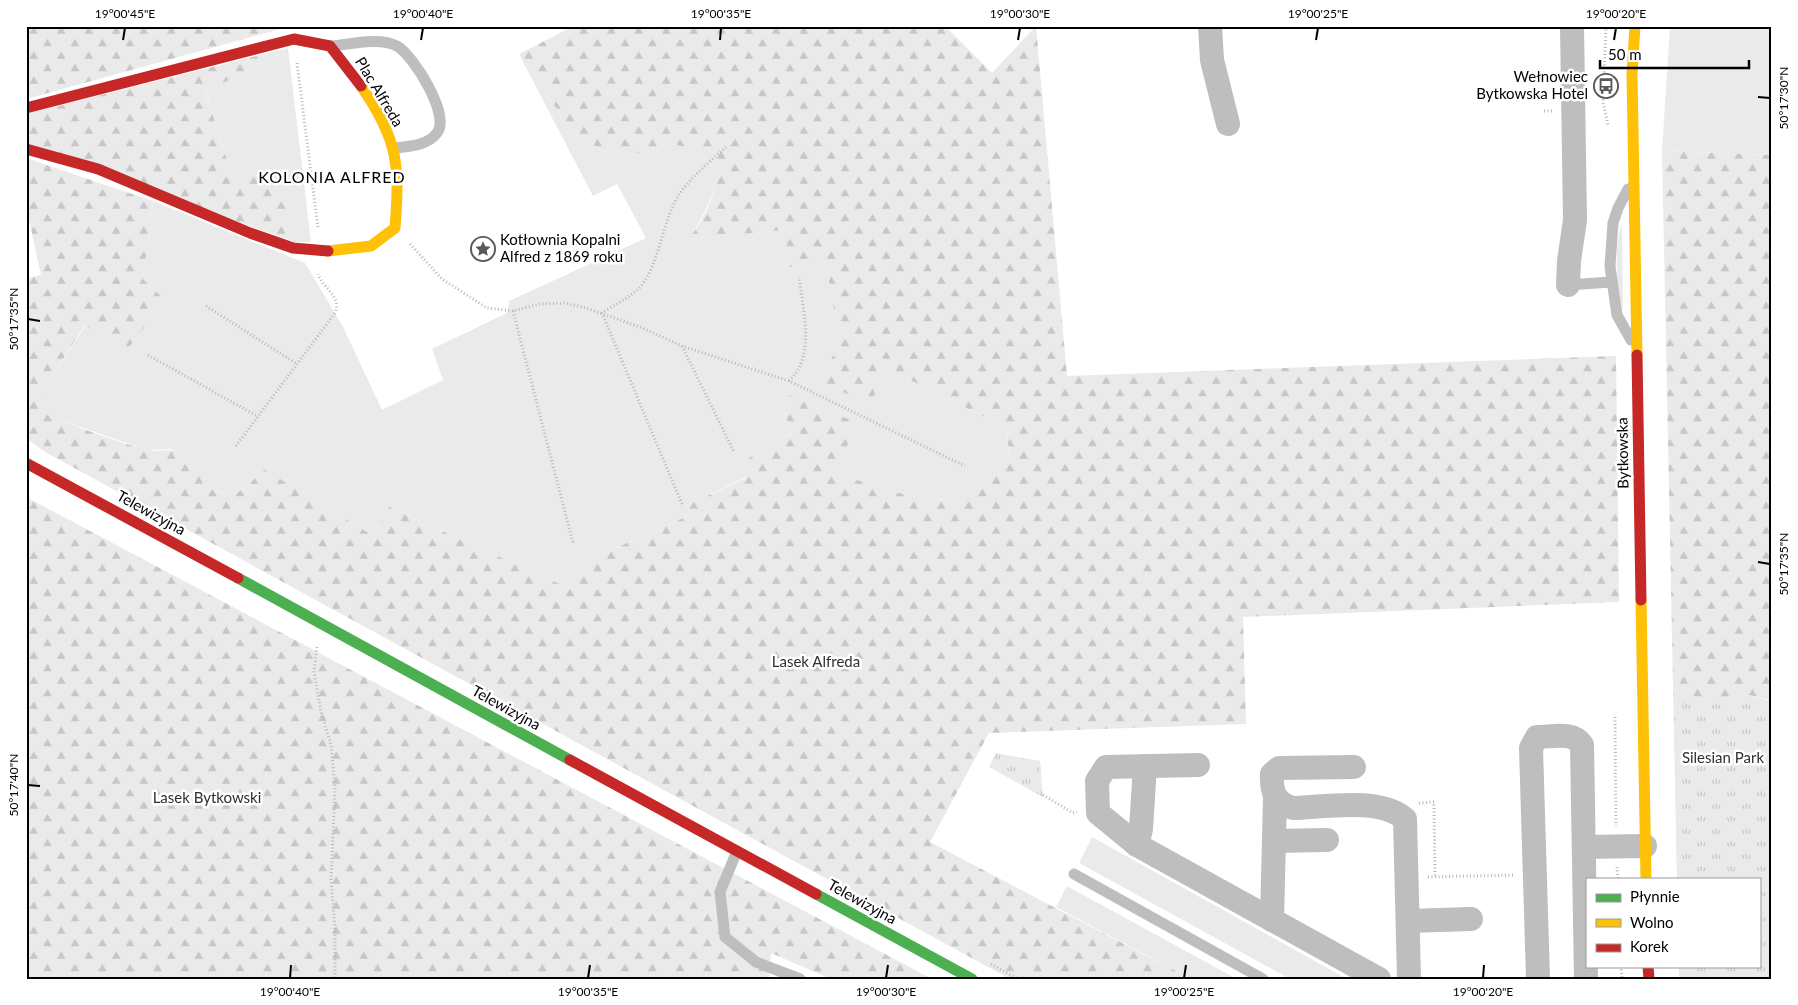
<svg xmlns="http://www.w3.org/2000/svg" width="1798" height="1005" font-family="Lato,sans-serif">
	<defs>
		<pattern id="forest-firs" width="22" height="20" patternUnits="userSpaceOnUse" patternTransform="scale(1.25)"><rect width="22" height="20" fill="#eaeaea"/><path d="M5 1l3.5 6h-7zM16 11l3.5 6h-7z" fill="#c7c7c7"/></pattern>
		<pattern id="park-tufts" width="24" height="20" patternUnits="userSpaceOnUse" patternTransform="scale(1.25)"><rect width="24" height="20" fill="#eaeaea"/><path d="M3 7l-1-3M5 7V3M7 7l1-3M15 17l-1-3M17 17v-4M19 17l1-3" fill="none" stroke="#c7c7c7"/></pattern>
	</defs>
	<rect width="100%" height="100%" fill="#fff"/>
	<!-- green -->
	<g fill="#eaeaea">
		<polygon points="1670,26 1772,26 1772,155 1662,151"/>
		<polygon points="288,48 311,242 295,242 279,177 231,173 205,89 235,78"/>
		<path d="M519,54L574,134L602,150L635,154L675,144L697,153L718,171C715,198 702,216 690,239L784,230L825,260L840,343L830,361L888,369L1007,428L1009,458L956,499L922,500L833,473L783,409L792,434L740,463L746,477L687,505L690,515L591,559L569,588L389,507L372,535L262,469C249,486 241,498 218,491C211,489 206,485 202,479C199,474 198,467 195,461L171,449L147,450L43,414V390L86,325L165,300L143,279L153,201L305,263L343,327L382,410L443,380L432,349L507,313L509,301L646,238L617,184L593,196Z"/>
		<path d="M1622,224L1623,312C1617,287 1613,248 1622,224Z"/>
		<polygon points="1092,837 1347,979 1290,979 1079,863"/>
		<polygon points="1067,886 1237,979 1191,979 1056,907"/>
	</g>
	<!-- forest -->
	<g fill="url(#forest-firs)">
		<polygon points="26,26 291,26 26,99"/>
		<path d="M574,26H945L992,73L1036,26L1067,376L1616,356L1619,602L1243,617L1246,724L989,733L930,842L1191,979H1010L45,452L26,438V279L41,275L26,206V158L153,201L143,279L165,300L124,354L85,325L43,390L44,414C77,426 110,440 145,449C160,454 172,445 189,456C207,468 195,490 227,493C244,495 253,481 262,468L372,535L389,507L569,588L591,559L690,515L687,505L746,478L740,463L792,434L783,409L789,395L858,423L834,473L922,500L956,499L1009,458L1007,428L888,369L869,405L825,383L830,361L840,343L825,260L790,267L784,230L689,239C704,218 715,198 718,171L697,153L675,144L635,154L602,150L574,134L519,54Z"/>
		<polygon points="288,48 235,78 205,90 231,173 279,177 295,242 26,147 26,114"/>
		<polygon points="1662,151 1772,155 1772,701 1749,695 1681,704 1753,703 1772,979 1679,979 1679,966 1759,966 1759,879 1677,879"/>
		<polygon points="26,497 932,979 831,979 771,953 769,979 26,979"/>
	</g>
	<!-- park -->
	<g fill="url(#park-tufts)">
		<polygon points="1749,695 1772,702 1772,979 1679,979 1679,966 1759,966 1759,879 1677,879 1674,704"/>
		<polygon points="996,753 1040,761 1043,797 989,767"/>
	</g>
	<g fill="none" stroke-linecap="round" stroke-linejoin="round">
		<!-- path -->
		<g stroke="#b8b8b8" stroke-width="3" stroke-dasharray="1 2.5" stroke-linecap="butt">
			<polyline points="1606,26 1603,102 1608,125"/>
			<polyline points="297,63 318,228"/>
			<polyline points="1544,111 1554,111"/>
			<polyline points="410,244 442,279 487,308 513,311 540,304 564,303 586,308 640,327 682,346 789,381 965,466"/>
			<polyline points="206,306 297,364"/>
			<polyline points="513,311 573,543"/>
			<polyline points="682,346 734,452"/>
			<polyline points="148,355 257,416"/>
			<path d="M789,381C816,356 803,311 799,277"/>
			<path d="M236,446L335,313C342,296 323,289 318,274"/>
			<path d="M682,504L602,313C614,305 631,297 640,287C659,265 662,224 677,198C689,178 710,162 727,146"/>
			<polyline points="317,647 314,672 321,712 331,745 335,789 331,880 335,929 335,979"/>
			<polyline points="1615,717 1616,826"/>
			<polyline points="1043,795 1073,813 1077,812"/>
			<polyline points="1419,803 1434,802 1435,877"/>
			<polyline points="1617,867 1618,879"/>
			<polyline points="1428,877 1514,875"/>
			<polyline points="991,964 1018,979"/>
			<polyline points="1621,966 1622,979"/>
		</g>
		<!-- lane -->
		<g stroke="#bebebe" stroke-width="11">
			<path d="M332,46C351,44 380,37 397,46C414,56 451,116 437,133C427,146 409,146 395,148"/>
			<polyline points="1628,189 1618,208 1613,223 1610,266 1617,315 1631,340"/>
			<polyline points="1568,285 1611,282"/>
			<polyline points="737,851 720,892 725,937 756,962 800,979"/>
			<polyline points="1074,874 1263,979"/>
		</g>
		<!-- street -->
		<g stroke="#bebebe" stroke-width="24">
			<polyline points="1210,26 1212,60 1228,124"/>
			<polyline points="1568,285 1569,261 1575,220 1572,26"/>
			<polyline points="1198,765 1106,767 1097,781 1098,813 1137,845 1379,979"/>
			<path d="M1354,767L1279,768L1272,774C1271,792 1275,803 1293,808C1325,807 1380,797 1405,819L1409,979"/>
			<polyline points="1274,841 1327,840"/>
			<polyline points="1137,845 1141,829 1145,766"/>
			<polyline points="1585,847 1645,846"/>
			<polyline points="1272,920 1275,797"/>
			<polyline points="1408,921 1471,919"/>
			<path d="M1538,979L1531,748L1537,737C1552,737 1573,731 1582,745L1586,979"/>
		</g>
		<!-- fast -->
		<g stroke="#4caf50" stroke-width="11">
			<polyline points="238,578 570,760"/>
			<polyline points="816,894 972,979"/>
		</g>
		<!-- slow -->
		<g stroke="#ffc107" stroke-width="11">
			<polyline points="1635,26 1632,74 1637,355"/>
			<path d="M328,251L371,246L395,228C400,165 398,139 361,86"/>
			<polyline points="1641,600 1646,879"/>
		</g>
		<!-- jam -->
		<g stroke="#c62828" stroke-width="11">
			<polyline points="26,108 294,39 330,46 361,86"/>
			<polyline points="26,149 98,169 250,233 293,248 328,251"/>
			<polyline points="1637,355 1641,600"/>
			<polyline points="26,463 238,578"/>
			<polyline points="570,760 816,894"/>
			<polyline points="1648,966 1649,979"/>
		</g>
	</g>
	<!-- ticks -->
	<path fill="none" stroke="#000" stroke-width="2" d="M123,40L125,28M421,40L423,28M720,40L721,28M1018,40L1020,28M1316,40L1318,28M1614,40L1616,28M1758,97L1770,98M28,319L40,321M1758,562L1770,564M28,785L40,786M290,978L291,965M588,978L590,965M886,978L888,965M1184,978L1186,965M1483,978L1484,965"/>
	<!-- icons -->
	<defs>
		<symbol id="bus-ring" viewBox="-11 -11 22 22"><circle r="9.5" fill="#fff" stroke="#595959" stroke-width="1.5"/><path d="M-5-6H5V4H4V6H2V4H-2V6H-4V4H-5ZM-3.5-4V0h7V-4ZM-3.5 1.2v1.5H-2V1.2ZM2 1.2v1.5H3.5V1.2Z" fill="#595959"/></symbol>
		<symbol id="sight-ring" viewBox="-11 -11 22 22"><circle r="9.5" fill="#fff" stroke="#595959" stroke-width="1.5"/><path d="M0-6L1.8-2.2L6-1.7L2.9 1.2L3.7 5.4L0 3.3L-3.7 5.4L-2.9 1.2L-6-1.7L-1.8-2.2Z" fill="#595959"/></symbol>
	</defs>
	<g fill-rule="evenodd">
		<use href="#bus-ring" x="1592" y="72" width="28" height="28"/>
		<use href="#sight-ring" x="469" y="235" width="28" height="28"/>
	</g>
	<g text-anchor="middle" stroke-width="5" stroke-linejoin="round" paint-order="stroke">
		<!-- poi labels -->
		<g font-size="15" fill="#000" stroke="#fff" text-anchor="end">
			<text x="1588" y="82">Wełnowiec<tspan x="1588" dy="17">Bytkowska Hotel</tspan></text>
			<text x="500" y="245" text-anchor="start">Kotłownia Kopalni<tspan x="500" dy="17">Alfred z 1869 roku</tspan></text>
		</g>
		<!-- street labels -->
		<g font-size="15" fill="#000" stroke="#fff">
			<text transform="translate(379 92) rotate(59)" y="5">Plac Alfreda</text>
			<text transform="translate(1623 453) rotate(-91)" y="5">Bytkowska</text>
			<text transform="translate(151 513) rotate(29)" y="5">Telewizyjna</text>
			<text transform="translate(506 708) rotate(29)" y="5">Telewizyjna</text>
			<text transform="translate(862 902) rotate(29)" y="5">Telewizyjna</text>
		</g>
		<!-- park labels -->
		<g font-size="15" fill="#2f2f2f" stroke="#fff">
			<text x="816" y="667">Lasek Alfreda</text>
			<text x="1723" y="763">Silesian Park</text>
			<text x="207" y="803">Lasek Bytkowski</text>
		</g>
		<!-- neighbourhood labels -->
		<g font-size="16" letter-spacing="1" fill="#000" stroke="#fff">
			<text x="332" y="183">KOLONIA ALFRED</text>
		</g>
	</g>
	<!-- border -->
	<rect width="1798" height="1005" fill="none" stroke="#ffffff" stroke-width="55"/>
	<!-- legend -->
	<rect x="1586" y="878" width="175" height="90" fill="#ffffff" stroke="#999999"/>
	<rect x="1596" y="894" width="25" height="8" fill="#4caf50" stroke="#999999"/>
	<text x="1630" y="902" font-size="15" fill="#000000">Płynnie</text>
	<rect x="1596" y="919" width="25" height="8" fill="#ffc107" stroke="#999999"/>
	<text x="1630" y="928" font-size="15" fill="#000000">Wolno</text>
	<rect x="1596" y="944" width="25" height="8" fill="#c62828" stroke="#999999"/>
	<text x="1630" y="952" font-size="15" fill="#000000">Korek</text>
	<!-- scale -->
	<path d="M1600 60v8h149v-8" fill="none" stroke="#000000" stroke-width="2.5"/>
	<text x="1608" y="60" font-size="15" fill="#000000" stroke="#ffffff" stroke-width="4" paint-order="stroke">50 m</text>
	<rect x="28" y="28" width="1742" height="950" fill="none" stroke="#000" stroke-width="2"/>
	<g font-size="12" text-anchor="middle" fill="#000">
		<text x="125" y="18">19°00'45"E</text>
		<text x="423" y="18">19°00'40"E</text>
		<text x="721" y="18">19°00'35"E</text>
		<text x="1020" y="18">19°00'30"E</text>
		<text x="1318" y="18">19°00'25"E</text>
		<text x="1616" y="18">19°00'20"E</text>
		<text transform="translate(1784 98) rotate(-90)" y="4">50°17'30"N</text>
		<text transform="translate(14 319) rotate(-90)" y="4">50°17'35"N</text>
		<text transform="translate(1784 564) rotate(-90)" y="4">50°17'35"N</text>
		<text transform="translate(14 785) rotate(-90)" y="4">50°17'40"N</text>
		<text x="290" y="996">19°00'40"E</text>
		<text x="588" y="996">19°00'35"E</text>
		<text x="886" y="996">19°00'30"E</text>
		<text x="1184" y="996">19°00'25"E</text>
		<text x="1483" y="996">19°00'20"E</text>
	</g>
</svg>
